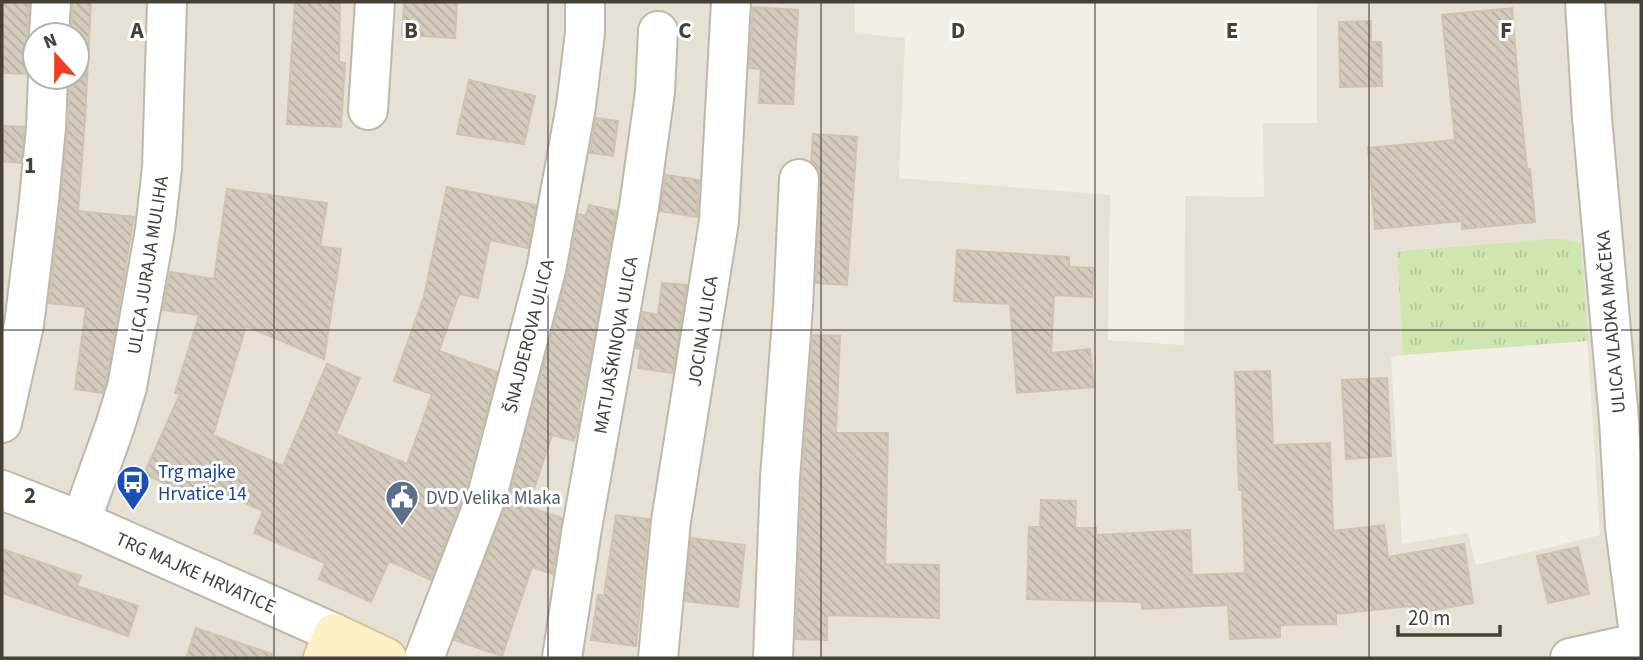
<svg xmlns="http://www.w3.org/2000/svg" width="1643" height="660" font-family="'Source Sans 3',sans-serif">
	<defs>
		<pattern id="grass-tufts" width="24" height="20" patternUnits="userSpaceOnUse" patternTransform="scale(1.75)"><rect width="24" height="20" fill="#cfe6b1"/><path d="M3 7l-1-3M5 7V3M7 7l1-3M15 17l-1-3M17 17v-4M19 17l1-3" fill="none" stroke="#b3c699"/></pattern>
		<pattern id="building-back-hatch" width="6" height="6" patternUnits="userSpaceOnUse" patternTransform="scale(1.75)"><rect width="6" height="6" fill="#d4cbbd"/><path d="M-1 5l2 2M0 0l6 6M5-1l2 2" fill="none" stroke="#b7afa3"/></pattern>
	</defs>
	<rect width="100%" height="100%" fill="#f3efe7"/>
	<!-- residential -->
	<path fill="#e7e1d5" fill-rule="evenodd" d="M2,2H855V33L905,38L899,178L1110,195L1108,340L1184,345L1185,196L1264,197L1263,123H1317V2H1641V658H2ZM35,35H77V77H35ZM1562,238L1581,244L1600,535L1476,565L1468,533L1402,544L1391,357L1403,355L1397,251Z"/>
	<!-- grass -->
	<polygon fill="url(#grass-tufts)" points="1563,238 1581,244 1588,341 1403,355 1397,251"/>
	<!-- building -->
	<g fill="url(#building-back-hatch)" stroke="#cfc3b0" stroke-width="2">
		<polygon points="2,2 29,2 27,34 29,44 35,51 35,60 29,66 27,74 2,73"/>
		<polygon points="73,2 91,2 85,119 78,211 134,217 106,382 102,393 75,389 86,307 49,303 68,130 70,77 77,77 77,35 71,35"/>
		<polygon points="295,2 340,2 339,62 345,63 341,127 287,124"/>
		<polygon points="404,2 457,2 455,38 402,35"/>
		<polygon points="753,7 798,10 793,104 759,103 761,69 749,68"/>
		<polygon points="1512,8 1518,83 1527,169 1530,169 1535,222 1462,229 1462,221 1375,229 1368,148 1455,140 1442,15"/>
		<polygon points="1371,21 1371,42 1381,42 1382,86 1340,87 1339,22"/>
		<polygon points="469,80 535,96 524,144 457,134"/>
		<polygon points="596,118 618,121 613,156 590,153"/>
		<polygon points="2,126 24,127 21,163 2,161"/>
		<polygon points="813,134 857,137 847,285 816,283 821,180 819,170 811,161"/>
		<polygon points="666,175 699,180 697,217 660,211"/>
		<polygon points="447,187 536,205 528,248 490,240 478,298 459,294 439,351 497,372 467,485 431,580 389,561 371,602 319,579 325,563 254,533 263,511 199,482 193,496 144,474 180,394 175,393 199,315 163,310 170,272 214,279 227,189 327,203 320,246 341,249 324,359 246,326 213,435 283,466 327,364 360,378 336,434 407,464 432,394 394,381 424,296"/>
		<polygon points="589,205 616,211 586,383 578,412 580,412 579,422 574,441 552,435 528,507 562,518 553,570 553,574 532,567 502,656 454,640 509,498 567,275 578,214 586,216"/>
		<polygon points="957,250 1069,257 1069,267 1094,268 1092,297 1054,295 1051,353 1090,349 1094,387 1017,393 1010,304 954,301"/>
		<polygon points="662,283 687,285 673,373 638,368 641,349 636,348 643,312 658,315"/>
		<polygon points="813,335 840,336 836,433 888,433 885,564 939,565 939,618 827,615 827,640 796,639 802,479"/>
		<polygon points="1270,371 1273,445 1330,443 1333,531 1384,525 1388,557 1464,544 1473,603 1411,614 1410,606 1336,614 1336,624 1280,625 1280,637 1230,639 1228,605 1142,609 1142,602 1027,599 1029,527 1040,527 1041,500 1076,501 1075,528 1096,528 1096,535 1190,530 1192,575 1245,573 1242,490 1239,490 1235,372"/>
		<polygon points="1387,378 1391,456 1346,459 1342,380"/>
		<polygon points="616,515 649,519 636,646 591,640 598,595 604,595"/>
		<polygon points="691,538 745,545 738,607 685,601"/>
		<polygon points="1578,547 1589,594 1548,603 1537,556"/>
		<polygon points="2,549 81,576 77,586 138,606 128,636 2,593"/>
		<polygon points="196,628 272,654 271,658 186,658"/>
	</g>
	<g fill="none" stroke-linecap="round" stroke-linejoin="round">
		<defs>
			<g id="minor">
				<polyline points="1585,2 1592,118 1619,420 1625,527 1640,642"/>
				<polyline points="49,35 51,2"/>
				<polyline points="368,110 375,2"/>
				<polyline points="2,423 24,325 38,210 46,128 48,77"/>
				<polyline points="81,521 115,426 127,387 155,230 162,168 167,2"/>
				<polyline points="424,658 488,492 546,270 576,106 585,33 585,2"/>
				<polyline points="562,658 582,528 639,207 655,92 658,31"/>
				<polyline points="658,658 671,521 719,221 731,2"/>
				<polyline points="773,658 780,478 793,307 799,179"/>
				<polyline points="1570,658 1641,642"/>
			</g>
			<polyline id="tertiary" points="2,490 81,521 334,633"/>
			<polyline id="secondary" points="323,658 334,633 387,658"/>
		</defs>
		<!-- minor casing -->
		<use href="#minor" stroke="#beb7aa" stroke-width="42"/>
		<!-- tertiary casing -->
		<use href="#tertiary" stroke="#beb7aa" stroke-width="42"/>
		<!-- secondary casing -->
		<use href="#secondary" stroke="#d2c298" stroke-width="42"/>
		<!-- minor -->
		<use href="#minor" stroke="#fff" stroke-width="38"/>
		<!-- tertiary -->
		<use href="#tertiary" stroke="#fff" stroke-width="38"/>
		<!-- secondary -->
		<use href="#secondary" stroke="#fdf0c7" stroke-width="38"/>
	</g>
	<!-- grid -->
	<path fill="none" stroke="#464036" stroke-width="2" stroke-opacity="0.55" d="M274,2V658M548,2V658M821,2V658M1095,2V658M1369,2V658M2,330H1641"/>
	<!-- icons -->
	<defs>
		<symbol id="bus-pin" viewBox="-11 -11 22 30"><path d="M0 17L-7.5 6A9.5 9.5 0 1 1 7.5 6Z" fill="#1a4fb4" stroke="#fff"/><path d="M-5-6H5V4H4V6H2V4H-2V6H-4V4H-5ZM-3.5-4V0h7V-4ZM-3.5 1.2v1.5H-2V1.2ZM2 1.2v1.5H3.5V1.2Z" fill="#fff"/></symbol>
		<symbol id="civic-pin" viewBox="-11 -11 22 30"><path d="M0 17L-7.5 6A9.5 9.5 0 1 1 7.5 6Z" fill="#5c6f8a" stroke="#fff"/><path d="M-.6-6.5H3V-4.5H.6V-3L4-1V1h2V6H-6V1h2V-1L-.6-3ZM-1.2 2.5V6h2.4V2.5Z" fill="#fff"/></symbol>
	</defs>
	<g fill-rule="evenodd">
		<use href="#bus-pin" x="114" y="463" width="38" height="52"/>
		<use href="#civic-pin" x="383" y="478" width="38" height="52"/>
	</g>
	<g text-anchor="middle" stroke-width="6" stroke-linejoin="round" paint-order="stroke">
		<!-- street labels -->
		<g font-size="19" fill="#464036" stroke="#fff">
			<text transform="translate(147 265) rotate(-81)" y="7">ULICA JURAJA MULIHA</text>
			<text transform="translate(1610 322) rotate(-95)" y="7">ULICA VLADKA MAČEKA</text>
			<text transform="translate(702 331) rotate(-81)" y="7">JOCINA ULICA</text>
			<text transform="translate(528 336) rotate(-76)" y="7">ŠNAJDEROVA ULICA</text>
			<text transform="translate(615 345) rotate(-80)" y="7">MATIJAŠKINOVA ULICA</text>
			<text transform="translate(196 572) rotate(24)" y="7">TRG MAJKE HRVATICE</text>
		</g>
		<!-- transit labels -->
		<g font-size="19" fill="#164399" stroke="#fff" text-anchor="start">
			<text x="158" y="478">Trg majke<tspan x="158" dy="22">Hrvatice 14</tspan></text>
		</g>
		<!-- service labels -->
		<g font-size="19" fill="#4e5e75" stroke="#fff" text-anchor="start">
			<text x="426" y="504">DVD Velika Mlaka</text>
		</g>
	</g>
	<g font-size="23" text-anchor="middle" font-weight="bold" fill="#464036" stroke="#fff" stroke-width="6" stroke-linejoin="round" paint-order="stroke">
		<text x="137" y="38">A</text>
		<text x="411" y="38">B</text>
		<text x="685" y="38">C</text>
		<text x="958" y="38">D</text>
		<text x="1232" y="38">E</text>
		<text x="1506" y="38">F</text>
		<text x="30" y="173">1</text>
		<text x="30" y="503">2</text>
	</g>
	<!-- border -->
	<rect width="1643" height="660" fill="none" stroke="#464036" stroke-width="7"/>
	<!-- north arrow -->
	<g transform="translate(56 56) rotate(339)"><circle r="33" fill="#ffffff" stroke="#b5b3af" stroke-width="2"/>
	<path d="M0-5L12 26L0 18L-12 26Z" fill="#f33d1e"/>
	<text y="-10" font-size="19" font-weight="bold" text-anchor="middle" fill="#464036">N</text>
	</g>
	<!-- scale -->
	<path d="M1398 625v10h102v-10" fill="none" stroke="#464036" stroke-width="3.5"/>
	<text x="1408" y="625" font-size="21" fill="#464036" stroke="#ffffff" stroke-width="5" paint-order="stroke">20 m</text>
</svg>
